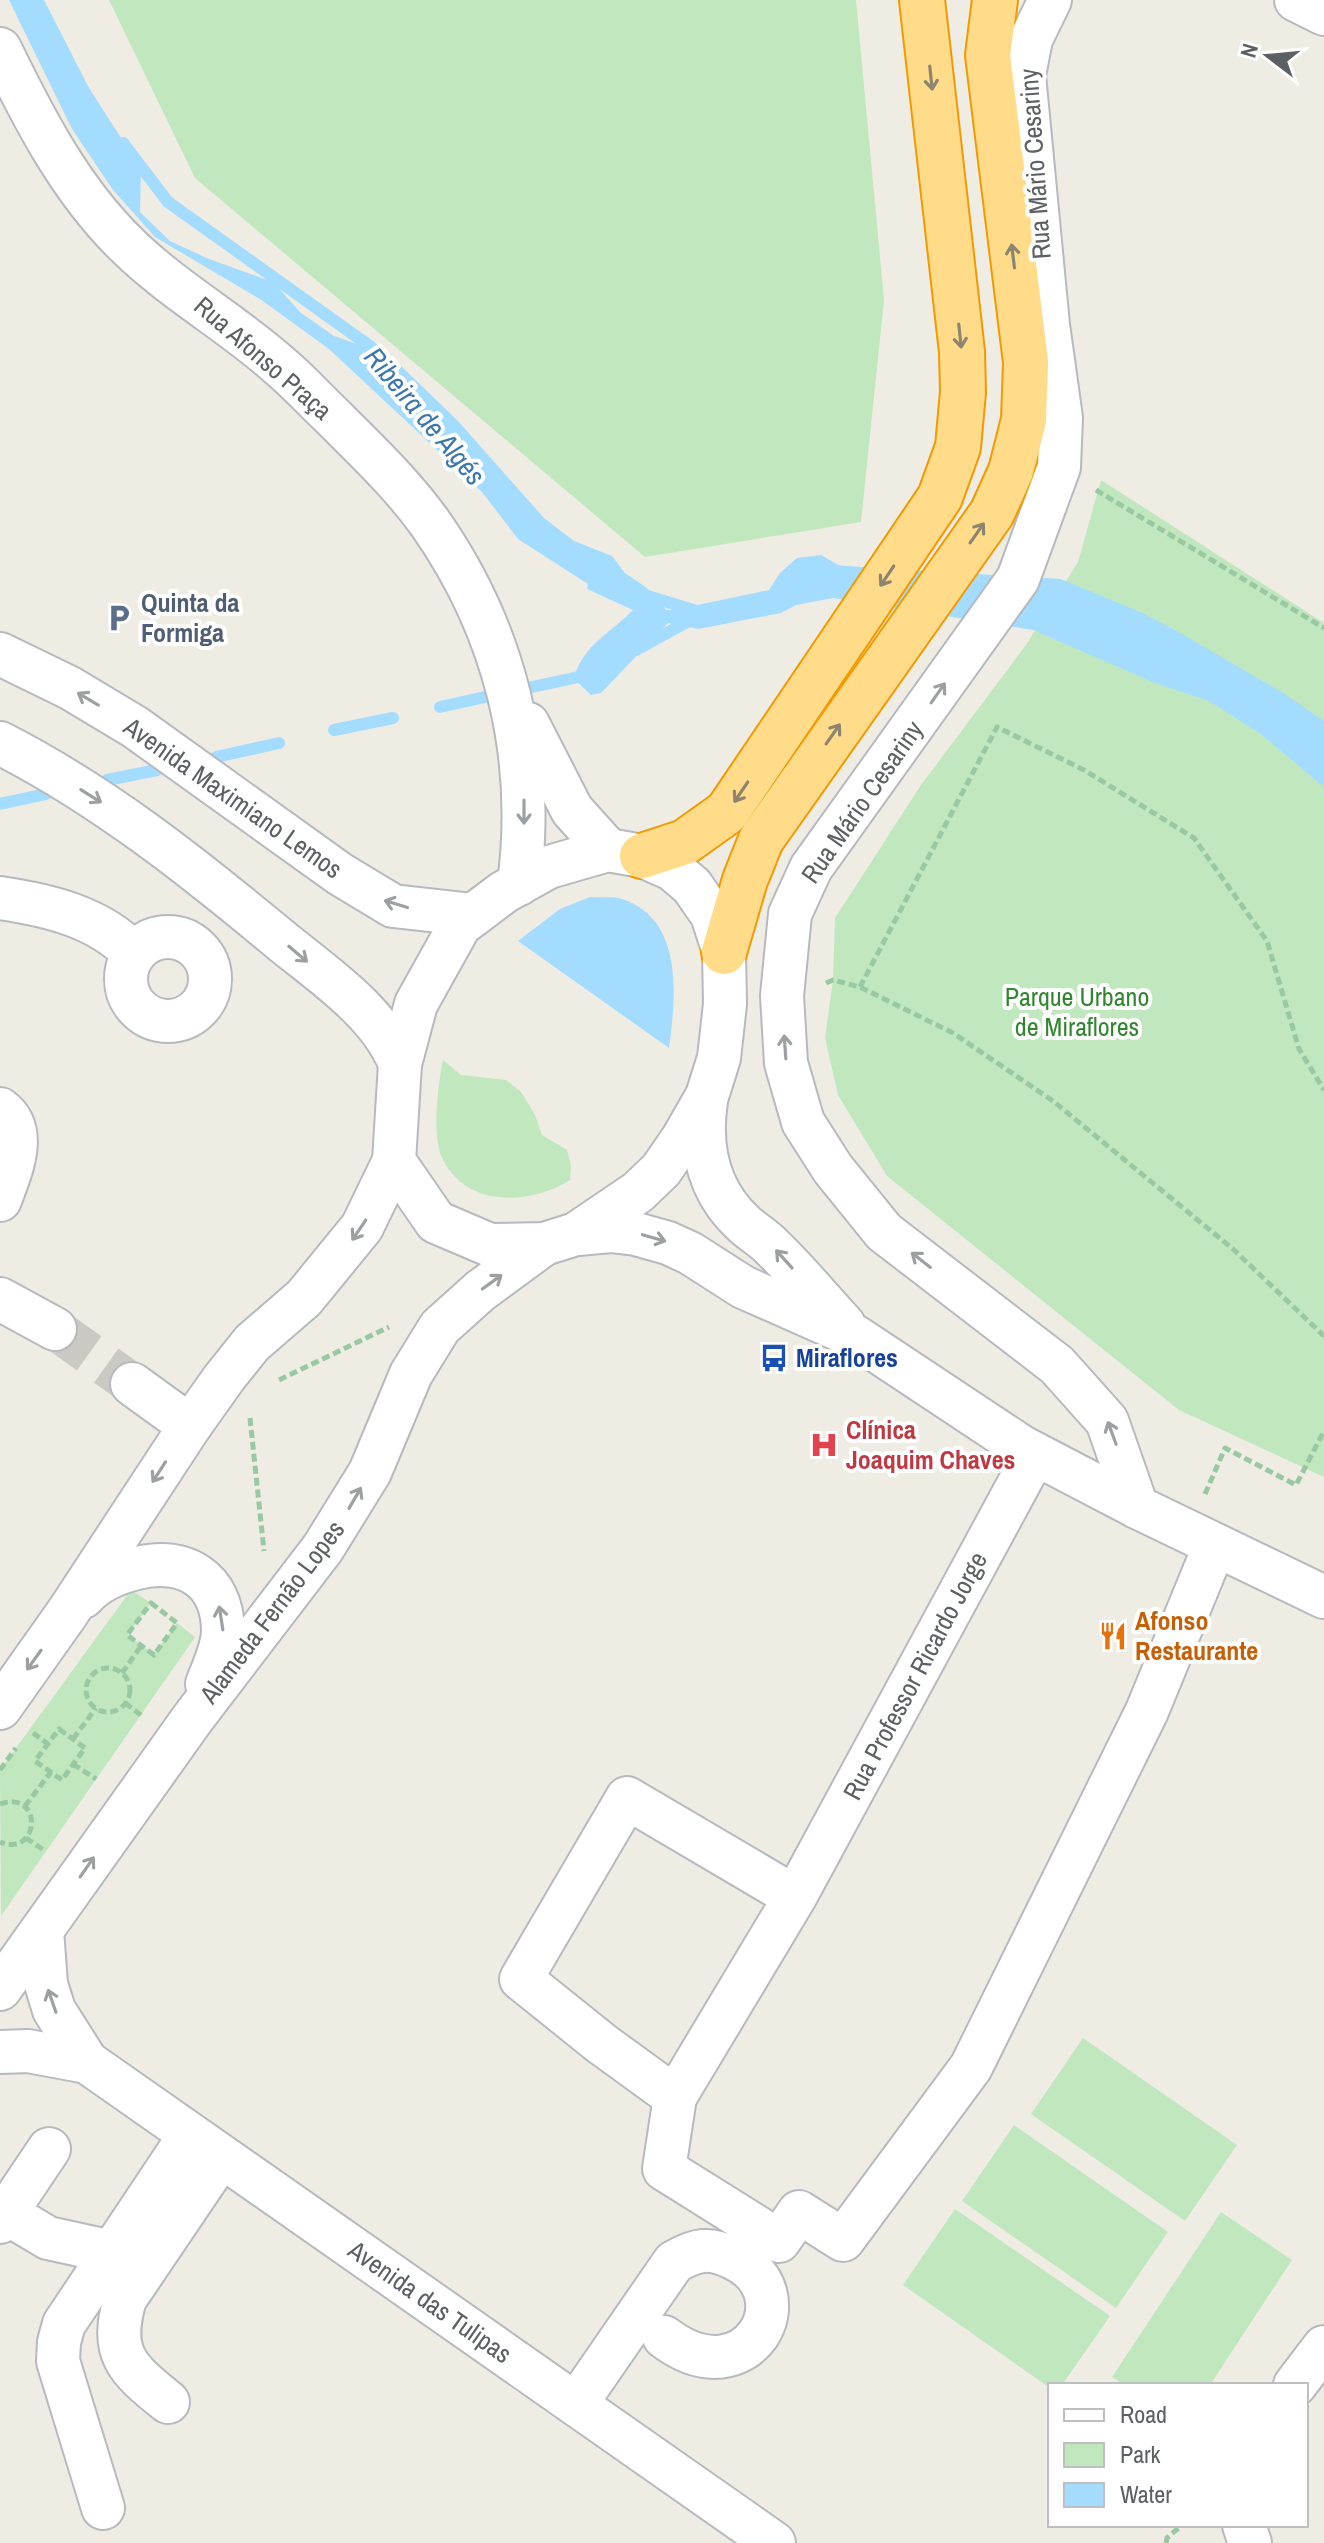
<svg xmlns="http://www.w3.org/2000/svg" width="1324" height="2543" font-family="'Archivo Narrow',sans-serif">
	<rect width="100%" height="100%" fill="#efece4"/>
	<!-- green -->
	<g fill="#c1e7bf">
		<polygon points="109,0 856,0 884,300 861,522 645,557 195,178"/>
		<polygon points="1101,480 1324,623 1324,1477 1179,1410 887,1176 838,1095 825,1038 833,980 835,918 921,785 1026,645 1078,562"/>
		<path d="M443,1060L461,1075L506,1080L521,1092L535,1115L542,1135L567,1150L571,1166L570,1180C530,1205 468,1208 443,1160C431,1136 438,1086 443,1060Z"/>
		<polygon points="131,1590 151,1603 128,1635 154,1654 177,1623 195,1637 1,1916 0,1770"/>
		<polygon points="1083,2038 1237,2145 1185,2221 1031,2114"/>
		<polygon points="1014,2125 1168,2232 1116,2308 962,2201"/>
		<polygon points="955,2209 1110,2316 1062,2385 1050,2385 1050,2388 903,2285"/>
		<polygon points="1221,2212 1292,2260 1210,2385 1124,2385 1112,2377"/>
	</g>
	<!-- water -->
	<g fill="#a3dcff">
		<path d="M9,0H44L89,88L141,169L140,212L170,241L209,259L273,282L301,313L334,336L383,353L400,365L458,421L544,518L574,541L612,556L625,573L647,588L666,610H674L769,590L780,573L797,558L821,555L838,565L846,566L1061,579L1140,612L1175,630L1283,693L1324,721V787L1262,735L1209,701L1155,683L1033,630L833,598L796,605L781,613L698,629L668,623L601,693L591,695L572,677L575,676C582,646 613,631 633,610L587,589L588,584L518,539L482,492L329,349L260,299L155,237L113,190L72,129Z"/>
		<path d="M590,897C600,898 613,896 622,899C684,919 676,997 669,1048L518,941L560,909Z"/>
	</g>
	<g fill="none" stroke-linecap="round" stroke-linejoin="round">
		<!-- stream -->
		<g stroke="#a3dcff" stroke-width="12">
			<polyline points="123,143 168,202 371,347 382,361"/>
			<polyline points="641,594 700,612"/>
			<polyline points="636,650 694,618"/>
			<polyline points="532,687 588,675"/>
			<polyline points="440,707 485,697"/>
			<polyline points="334,730 393,718"/>
			<polyline points="216,757 279,743"/>
			<polyline points="107,780 157,770"/>
			<polyline points="0,804 46,794"/>
		</g>
		<!-- minor-tunnel -->
		<polyline stroke="#cac9c4" stroke-width="42" stroke-dasharray="42 21" stroke-linecap="butt" points="55,1329 132,1384"/>
		<defs>
			<g id="minor">
				<polyline points="1050,0 1031,39 1024,75 1048,325 1061,418 1059,467 1018,579 811,868 790,914 782,996 786,1063 803,1122 833,1169 884,1232 1057,1365 1107,1421 1137,1507"/>
				<polyline points="1296,0 1324,14"/>
				<path d="M0,49C34,119 71,191 128,246C174,291 232,323 280,366C298,381 315,400 332,416C366,450 402,484 430,523C505,630 536,755 519,884"/>
				<polyline points="0,654 70,688 135,727 340,874 393,906 473,915"/>
				<polyline points="528,724 572,810 608,850"/>
				<path d="M0,743C104,796 194,868 283,942C325,976 380,1013 400,1064"/>
				<polygon points="608,850 642,856 672,869 692,886 712,915 724,952 725,1004 719,1058 707,1096 683,1138 661,1170 638,1192 576,1234 544,1244 490,1245 436,1222 394,1161 400,1064 416,1004 460,925 504,892 549,867"/>
				<path d="M0,898C48,905 100,917 134,954"/>
				<circle cx="168" cy="979" r="42"/>
				<path d="M706,1101C699,1148 708,1191 744,1224C754,1233 765,1239 773,1248C798,1272 820,1299 844,1325"/>
				<path d="M0,1109C30,1131 10,1172 0,1200"/>
				<polyline points="578,1234 611,1231 636,1234 668,1243 690,1253 743,1287 856,1337 1022,1447 1137,1507 1324,1597"/>
				<polyline points="0,1299 55,1329"/>
				<polyline points="132,1384 190,1426"/>
				<path d="M83,1597C97,1581 116,1573 137,1568C184,1557 222,1578 223,1630C223,1648 213,1668 207,1684"/>
				<polyline points="0,1708 68,1612 190,1426 224,1378 252,1343 304,1298 362,1227 394,1161"/>
				<polyline points="795,1897 627,1798 521,1979 602,2044 675,2097 795,1897 1035,1454"/>
				<polyline points="42,1930 46,1984 54,2010 87,2062 774,2543"/>
				<polyline points="0,1989 193,1718 323,1548 370,1472 411,1374 440,1327 480,1291 544,1244"/>
				<polyline points="0,2052 28,2051 87,2062"/>
				<polyline points="675,2097 664,2169 779,2241 799,2212 843,2240 971,2067 1147,1711 1215,1545"/>
				<polyline points="6,2213 48,2238 112,2252"/>
				<polyline points="0,2222 49,2149"/>
				<polyline points="1295,2385 1324,2347"/>
				<path d="M168,2402C127,2369 109,2354 125,2299L221,2157"/>
				<path d="M576,2404L674,2262C697,2249 709,2247 733,2258C808,2293 748,2401 664,2337"/>
				<polyline points="103,2508 58,2361 59,2342 64,2324 190,2135"/>
				<polyline points="1244,2525 1250,2543"/>
			</g>
			<g id="highway">
				<polyline points="642,856 685,842 727,812 940,497 958,447 963,392 962,352 922,0"/>
				<polyline points="724,952 745,880 761,840 992,513 1011,471 1024,420 1026,362 988,55 995,0"/>
			</g>
		</defs>
		<!-- minor casing -->
		<use href="#minor" stroke="#b6babe" stroke-width="46"/>
		<!-- highway casing -->
		<use href="#highway" stroke="#f29a00" stroke-width="48"/>
		<!-- path -->
		<g stroke="#98c9a3" stroke-width="5" stroke-dasharray="8 4" stroke-linecap="butt">
			<polyline points="1096,490 1324,628"/>
			<polyline points="826,983 833,980 860,987 953,1033 1053,1101 1233,1249 1324,1336"/>
			<polyline points="860,987 997,727 1084,770 1194,838 1267,941 1299,1049 1324,1090"/>
			<polyline points="279,1380 389,1327"/>
			<polyline points="250,1418 264,1551"/>
			<polyline points="1205,1494 1225,1448 1296,1485 1324,1431"/>
			<polygon points="151,1603 177,1623 154,1655 127,1635"/>
			<circle cx="108" cy="1690" r="22"/>
			<polyline points="122,1673 141,1646"/>
			<polyline points="125,1703 141,1715"/>
			<polygon points="59,1729 85,1748 62,1780 35,1761"/>
			<polyline points="33,1733 48,1744"/>
			<polyline points="73,1739 96,1708"/>
			<polyline points="73,1764 96,1779"/>
			<polyline points="0,1770 16,1748"/>
			<path d="M0,1804C44,1789 40,1858 0,1842"/>
			<polyline points="25,1806 51,1772"/>
			<polyline points="26,1838 45,1851"/>
			<polyline points="1166,2543 1167,2538 1182,2525"/>
		</g>
		<!-- minor -->
		<use href="#minor" stroke="#fff" stroke-width="42"/>
		<!-- highway -->
		<use href="#highway" stroke="#ffdb8a" stroke-width="44"/>
	</g>
	<!-- one-way arrows -->
	<defs><path id="oneway-shaft" d="M-6 0H5M1.5-3L5.5 0L1.5 3" fill="none" stroke-width="1.6" stroke-linecap="round" stroke-linejoin="round" transform="scale(2)"/></defs>
	<g stroke="#8d8570">
		<use href="#oneway-shaft" transform="translate(931 78) rotate(84)"/>
		<use href="#oneway-shaft" transform="translate(1013 256) rotate(-97)"/>
		<use href="#oneway-shaft" transform="translate(960 336) rotate(84)"/>
		<use href="#oneway-shaft" transform="translate(977 533) rotate(-55)"/>
		<use href="#oneway-shaft" transform="translate(887 576) rotate(124)"/>
		<use href="#oneway-shaft" transform="translate(833 734) rotate(-55)"/>
		<use href="#oneway-shaft" transform="translate(741 792) rotate(124)"/>
	</g>
	<g stroke="#9da0a3">
		<use href="#oneway-shaft" transform="translate(938 693) rotate(-55)"/>
		<use href="#oneway-shaft" transform="translate(88 699) rotate(-149)"/>
		<use href="#oneway-shaft" transform="translate(91 796) rotate(32)"/>
		<use href="#oneway-shaft" transform="translate(524 812) rotate(90)"/>
		<use href="#oneway-shaft" transform="translate(396 904) rotate(-163)"/>
		<use href="#oneway-shaft" transform="translate(298 954) rotate(40)"/>
		<use href="#oneway-shaft" transform="translate(785 1047) rotate(-94)"/>
		<use href="#oneway-shaft" transform="translate(359 1230) rotate(124)"/>
		<use href="#oneway-shaft" transform="translate(654 1238) rotate(16)"/>
		<use href="#oneway-shaft" transform="translate(784 1259) rotate(-132)"/>
		<use href="#oneway-shaft" transform="translate(921 1260) rotate(-142)"/>
		<use href="#oneway-shaft" transform="translate(492 1282) rotate(-36)"/>
		<use href="#oneway-shaft" transform="translate(1112 1433) rotate(-110)"/>
		<use href="#oneway-shaft" transform="translate(159 1472) rotate(123)"/>
		<use href="#oneway-shaft" transform="translate(355 1498) rotate(-60)"/>
		<use href="#oneway-shaft" transform="translate(221 1618) rotate(-99)"/>
		<use href="#oneway-shaft" transform="translate(34 1660) rotate(126)"/>
		<use href="#oneway-shaft" transform="translate(87 1867) rotate(-55)"/>
		<use href="#oneway-shaft" transform="translate(52 2001) rotate(-109)"/>
	</g>
	<!-- icons -->
	<defs>
		<symbol id="parking-bare" viewBox="-9 -9 18 18"><path d="M-3.5-5.5H1a3.5 3.5 0 0 1 0 7H-1V5.5H-3.5ZM-1-3.4V-.6H.8a1.4 1.4 0 0 0 0-2.8Z" fill="#5c6f8a" stroke="#fff" stroke-width="2.5" paint-order="stroke"/></symbol>
		<symbol id="bus-bare" viewBox="-9 -9 18 18"><path d="M-5-6H5V4H4V6H2V4H-2V6H-4V4H-5ZM-3.5-4V0h7V-4ZM-3.5 1.2v1.5H-2V1.2ZM2 1.2v1.5H3.5V1.2Z" fill="#1a4fb4" stroke="#fff" stroke-width="2.5" paint-order="stroke"/></symbol>
		<symbol id="hospital-bare" viewBox="-9 -9 18 18"><path d="M-5-5h3v3.5h4V-5h3V5h-3V1.5h-4V5h-3Z" fill="#e0444e" stroke="#fff" stroke-width="2.5" paint-order="stroke"/></symbol>
		<symbol id="restaurant-bare" viewBox="-9 -9 18 18"><path d="M-5-6h1v4h1v-4h1v4h1v-4h1v5L-1.5 .5V6h-2V.5L-5-1ZM5-6V6H3V1.5H1.5Q1.5-4 5-6Z" fill="#e8710a" stroke="#fff" stroke-width="2.5" paint-order="stroke"/></symbol>
	</defs>
	<g fill-rule="evenodd">
		<use href="#parking-bare" x="99" y="598" width="40" height="40"/>
		<use href="#bus-bare" x="754" y="1338" width="40" height="40"/>
		<use href="#hospital-bare" x="804" y="1425" width="40" height="40"/>
		<use href="#restaurant-bare" x="1093" y="1616" width="40" height="40"/>
	</g>
	<g text-anchor="middle" stroke-width="8" stroke-linejoin="round" paint-order="stroke">
		<!-- street labels -->
		<g font-size="26" fill="#5c6065" stroke="#fff">
			<text transform="translate(1035 164) rotate(-94)" y="9">Rua Mário Cesariny</text>
			<text transform="translate(263 358) rotate(41)" y="9">Rua Afonso Praça</text>
			<text transform="translate(233 798) rotate(35)" y="9">Avenida Maximiano Lemos</text>
			<text transform="translate(862 802) rotate(-55)" y="9">Rua Mário Cesariny</text>
			<text transform="translate(272 1612) rotate(-53)" y="9">Alameda Fernão Lopes</text>
			<text transform="translate(915 1676) rotate(-62)" y="9">Rua Professor Ricardo Jorge</text>
			<text transform="translate(430 2302) rotate(35)" y="9">Avenida das Tulipas</text>
		</g>
		<!-- service labels -->
		<g font-size="26" font-weight="bold" fill="#4e5e75" stroke="#fff" text-anchor="start">
			<text x="141" y="612">Quinta da<tspan x="141" dy="30">Formiga</tspan></text>
		</g>
		<!-- park labels -->
		<g font-size="26" fill="#328631" stroke="#fff">
			<text x="1077" y="1006">Parque Urbano<tspan x="1077" dy="30">de Miraflores</tspan></text>
		</g>
		<!-- transit labels -->
		<g font-size="26" font-weight="bold" fill="#164399" stroke="#fff" text-anchor="start">
			<text x="796" y="1367">Miraflores</text>
		</g>
		<!-- health labels -->
		<g font-size="26" font-weight="bold" fill="#be3a42" stroke="#fff" text-anchor="start">
			<text x="846" y="1439">Clínica<tspan x="846" dy="30">Joaquim Chaves</tspan></text>
		</g>
		<!-- food labels -->
		<g font-size="26" font-weight="bold" fill="#c56008" stroke="#fff" text-anchor="start">
			<text x="1135" y="1630">Afonso<tspan x="1135" dy="30">Restaurante</tspan></text>
		</g>
		<!-- water labels -->
		<g font-size="28" font-style="italic" fill="#3a77ad" stroke="#fff">
			<text transform="translate(425 416) rotate(50)" y="10">Ribeira de Algés</text>
		</g>
	</g>
	<!-- legend -->
	<rect x="1048" y="2383" width="260" height="144" fill="#ffffff" stroke="#bebfc1" stroke-width="2"/>
	<rect x="1064" y="2409" width="40" height="12" fill="#ffffff" stroke="#bebfc1" stroke-width="2"/>
	<text x="1120" y="2423" font-size="24" fill="#5c6065">Road</text>
	<rect x="1064" y="2443" width="40" height="24" fill="#c1e7bf" stroke="#bebfc1" stroke-width="2"/>
	<text x="1120" y="2463" font-size="24" fill="#5c6065">Park</text>
	<rect x="1064" y="2483" width="40" height="24" fill="#a3dcff" stroke="#bebfc1" stroke-width="2"/>
	<text x="1120" y="2503" font-size="24" fill="#5c6065">Water</text>
	<!-- north arrow -->
	<g transform="translate(1268 56) rotate(286)" stroke="#ffffff" stroke-width="6" paint-order="stroke">
	<path d="M0-6L14 30L0 20L-14 30Z" fill="#5c6065"/>
	<text y="-12" font-size="22" font-weight="bold" text-anchor="middle" fill="#5c6065">N</text>
	</g>
</svg>
